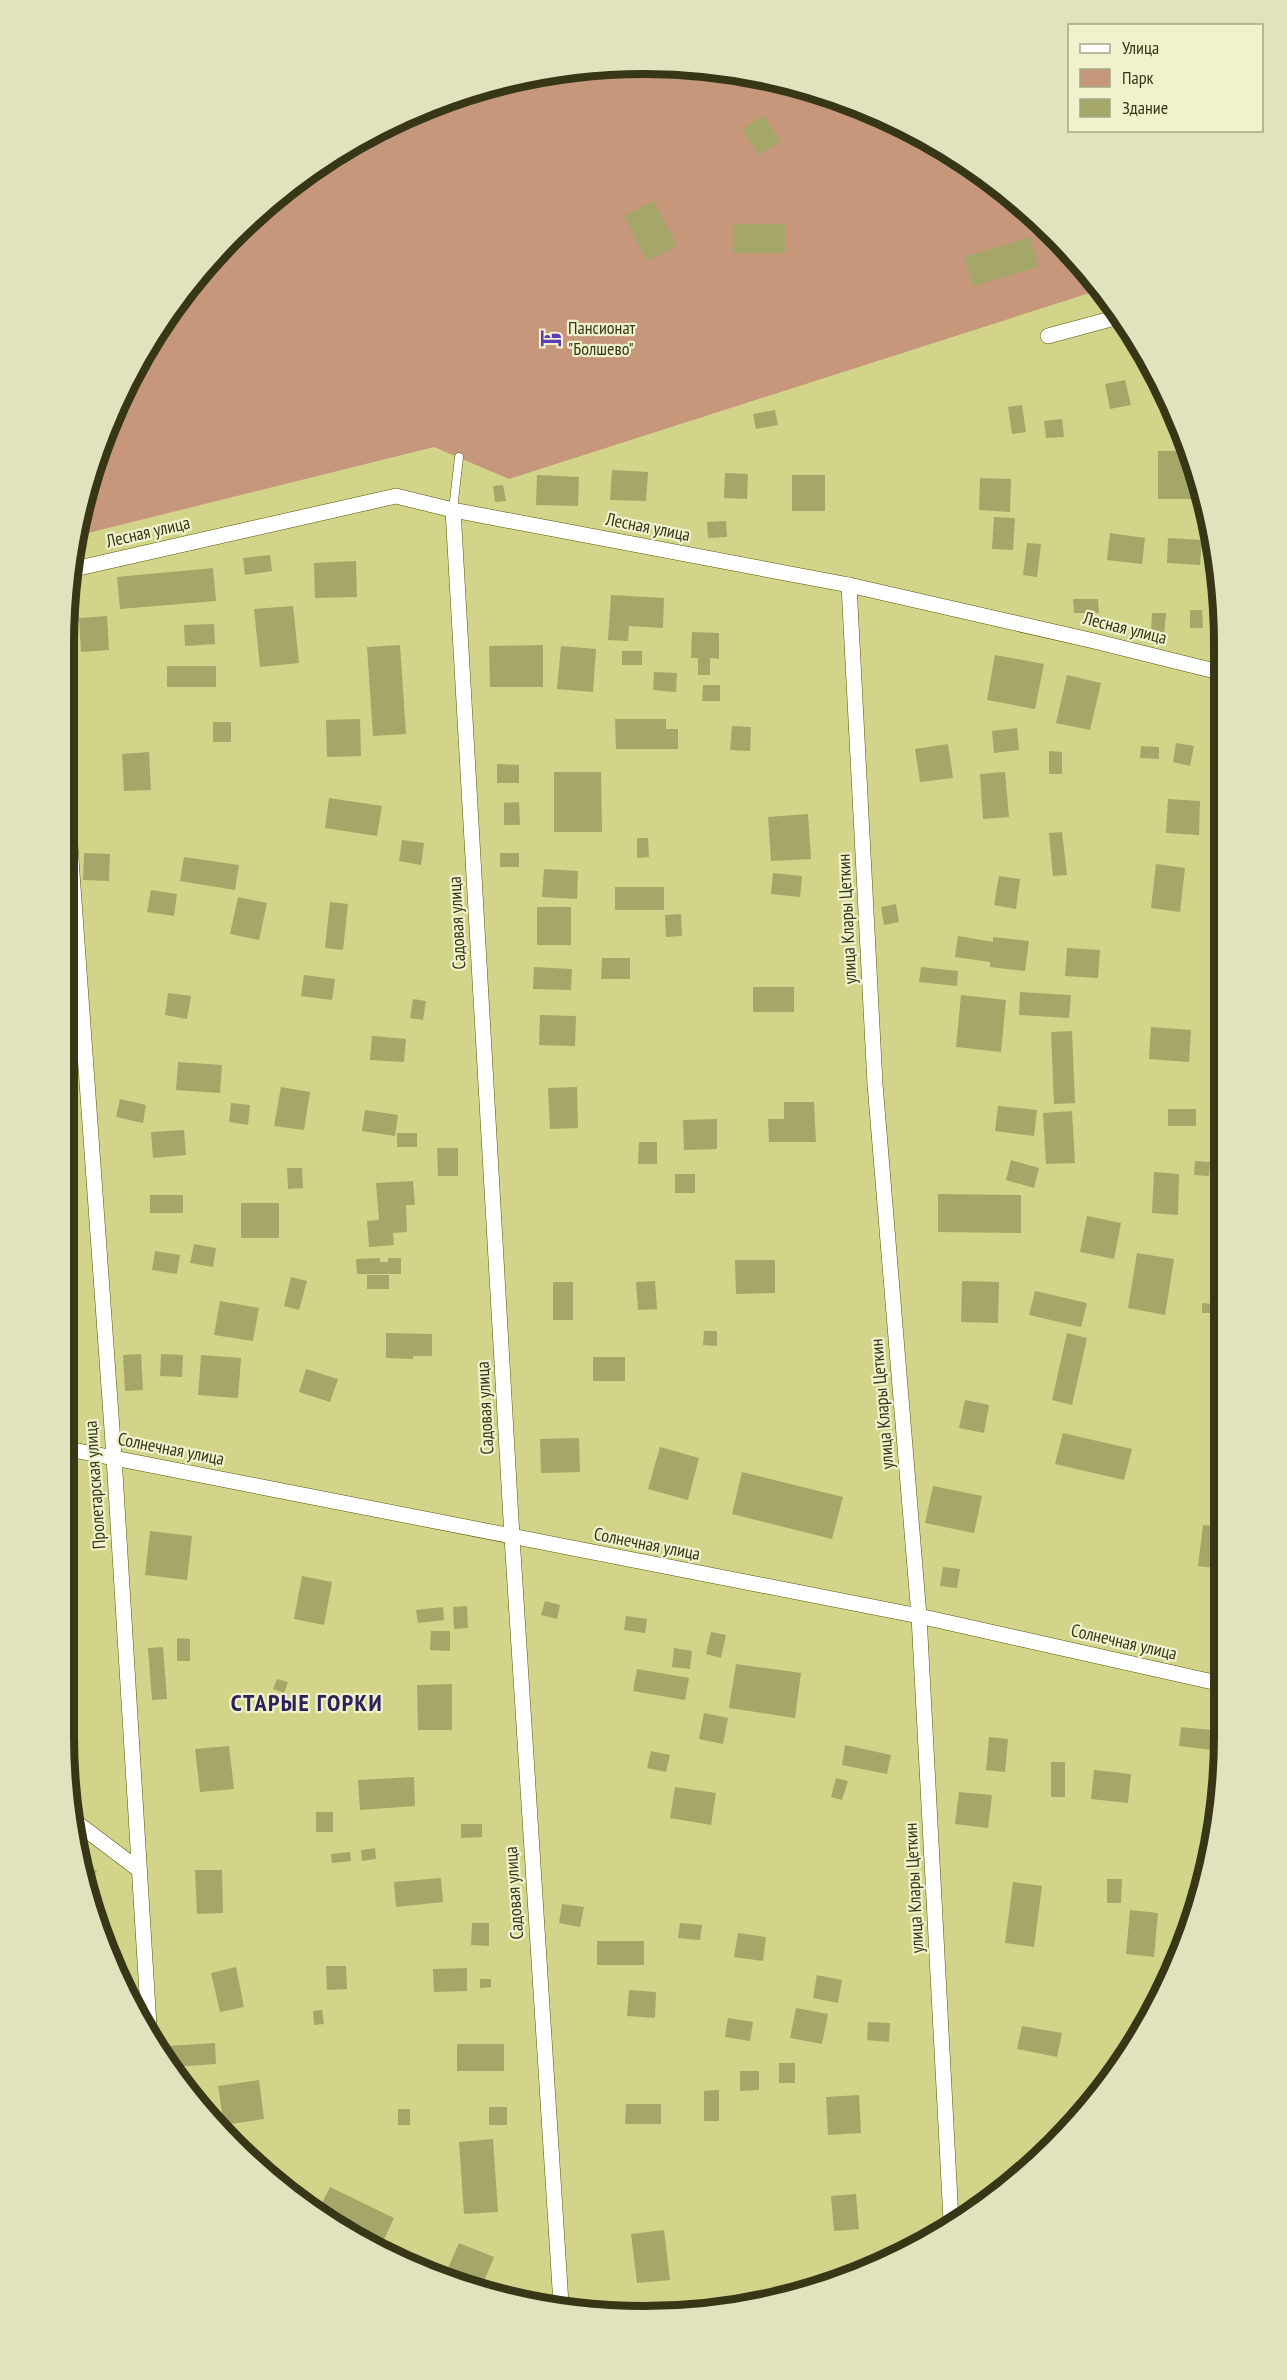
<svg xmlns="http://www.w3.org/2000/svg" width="1287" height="2380" font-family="'PT Sans Narrow',sans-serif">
	<rect width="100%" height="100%" fill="#d2d489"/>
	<!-- green -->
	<polygon fill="#c7977c" points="682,64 794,83 901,123 1026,207 1099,290 509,479 434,447 76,536 83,494 123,386 183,290 261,207 354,141 457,94 568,68"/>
	<!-- building -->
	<g fill="#a5a768">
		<polygon points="763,115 780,141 759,155 742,130"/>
		<polygon points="654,201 677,246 647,261 624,216"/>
		<rect x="733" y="224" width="52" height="29"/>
		<polygon points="1030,237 1039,267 973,286 964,257"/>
		<polygon points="1125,380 1131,405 1110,409 1105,384"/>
		<polygon points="1022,405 1026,432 1012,434 1008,407"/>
		<polygon points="775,410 778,425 756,429 753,414"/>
		<polygon points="1062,419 1064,437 1046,438 1044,421"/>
		<polygon points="1158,451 1188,451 1196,481 1196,499 1158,499"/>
		<polygon points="612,470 648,472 646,501 610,500"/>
		<polygon points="725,473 748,474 747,499 724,498"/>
		<polygon points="537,475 579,477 578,506 536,505"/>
		<rect x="792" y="475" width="33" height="36"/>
		<polygon points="980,478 1011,479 1010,512 979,510"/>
		<polygon points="503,485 506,501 495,502 493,486"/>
		<polygon points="994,517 1015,518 1013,550 992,549"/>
		<polygon points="726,521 727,537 708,538 707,522"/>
		<polygon points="1110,533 1145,538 1142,564 1107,560"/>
		<polygon points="1168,538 1202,540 1200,565 1167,563"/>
		<polygon points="1027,543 1041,544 1037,577 1023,575"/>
		<polygon points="270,555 272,571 245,575 243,558"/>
		<polygon points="356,561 357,597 315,598 314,563"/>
		<polygon points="213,568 216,601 120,609 117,577"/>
		<polygon points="611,595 664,598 663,628 629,626 628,641 608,640"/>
		<polygon points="1073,599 1098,599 1099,613 1074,613"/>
		<polygon points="293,606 299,663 260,667 254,609"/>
		<polygon points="1190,610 1202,610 1203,628 1190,628"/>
		<polygon points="1152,613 1166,613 1164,636 1151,635"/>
		<polygon points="107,616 109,650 81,652 79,618"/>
		<polygon points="214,624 215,644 185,646 184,625"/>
		<polygon points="692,632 719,633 719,659 710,658 710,675 698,675 698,658 691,658"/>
		<polygon points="400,645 406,734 373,736 367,647"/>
		<polygon points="543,645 543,687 490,687 489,646"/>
		<polygon points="561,646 596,649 593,692 557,689"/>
		<rect x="622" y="651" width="20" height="14"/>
		<polygon points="995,655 1044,664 1035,709 987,700"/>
		<rect x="167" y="666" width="49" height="21"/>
		<polygon points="654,672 677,673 676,692 653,690"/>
		<polygon points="1067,675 1101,683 1090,730 1056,723"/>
		<polygon points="703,685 720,685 720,701 702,701"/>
		<polygon points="360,719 361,756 327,757 326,720"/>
		<polygon points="615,719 666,719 666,729 678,729 678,749 616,749"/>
		<rect x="213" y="722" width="18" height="20"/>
		<polygon points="732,726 751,727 750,751 730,750"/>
		<polygon points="1017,728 1019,750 994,753 992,731"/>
		<polygon points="1176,743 1194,746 1190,766 1173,762"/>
		<polygon points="948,744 953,778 920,782 915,749"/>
		<polygon points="1141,746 1159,747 1159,759 1140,758"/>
		<polygon points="1049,751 1062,752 1062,774 1049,774"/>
		<polygon points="149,752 151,790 124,791 122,754"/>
		<polygon points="497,764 519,765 519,783 497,783"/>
		<polygon points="554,772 601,772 602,832 554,832"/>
		<polygon points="1005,772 1009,817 983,819 980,774"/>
		<polygon points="329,798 382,806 377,836 325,828"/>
		<polygon points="1168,799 1200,801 1199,835 1166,833"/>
		<polygon points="519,802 520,825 504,825 504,803"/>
		<polygon points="808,814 811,859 771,861 768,817"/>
		<polygon points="1062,832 1067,875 1053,876 1049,833"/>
		<polygon points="637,838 648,838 649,857 637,858"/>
		<polygon points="402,840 424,843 421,865 399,861"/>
		<polygon points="84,853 110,854 109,881 83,880"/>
		<rect x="500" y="853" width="19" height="14"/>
		<polygon points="184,857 239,865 235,890 180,881"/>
		<polygon points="1156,864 1185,868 1180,912 1151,908"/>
		<polygon points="544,869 578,871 577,899 542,897"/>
		<polygon points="773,873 802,876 800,897 771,894"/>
		<polygon points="999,876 1020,879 1016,909 994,905"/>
		<rect x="615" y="887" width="49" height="23"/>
		<polygon points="151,890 177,894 174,916 147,912"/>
		<polygon points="238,897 267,903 259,940 230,934"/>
		<polygon points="330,902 348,904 343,950 325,948"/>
		<polygon points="896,904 899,922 884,925 881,907"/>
		<rect x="537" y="907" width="34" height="38"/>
		<polygon points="681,914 682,936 666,937 665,915"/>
		<polygon points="958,936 993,942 993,937 1029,941 1025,971 990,967 990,962 955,957"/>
		<polygon points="1067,948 1100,950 1098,978 1065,976"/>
		<polygon points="602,958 630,958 630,979 601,979"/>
		<polygon points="534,967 572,969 571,990 533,989"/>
		<polygon points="921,967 958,971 957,986 919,982"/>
		<polygon points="304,975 335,979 332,1000 301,996"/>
		<rect x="753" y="987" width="41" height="25"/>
		<polygon points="1020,992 1071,995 1069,1018 1019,1015"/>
		<polygon points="168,993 191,996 187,1019 165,1015"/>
		<polygon points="961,995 1006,1000 1001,1052 956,1047"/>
		<polygon points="413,999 426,1001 423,1020 410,1018"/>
		<polygon points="540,1015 576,1016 575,1046 539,1045"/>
		<polygon points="1151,1027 1191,1030 1189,1062 1149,1059"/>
		<polygon points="1072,1031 1075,1103 1054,1104 1051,1032"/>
		<polygon points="372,1036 406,1039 404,1062 370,1060"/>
		<polygon points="178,1062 222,1065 220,1093 176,1090"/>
		<polygon points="281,1087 310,1092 304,1130 274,1126"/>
		<polygon points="577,1087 578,1128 550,1129 548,1088"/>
		<polygon points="120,1099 146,1105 143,1123 116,1117"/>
		<polygon points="784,1102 814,1102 816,1142 769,1142 768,1119 784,1119"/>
		<polygon points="231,1103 250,1105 248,1125 229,1122"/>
		<polygon points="998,1106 1037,1110 1034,1136 995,1131"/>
		<rect x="1168" y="1109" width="28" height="17"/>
		<polygon points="365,1110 398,1115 395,1136 362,1131"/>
		<polygon points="1072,1111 1075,1163 1046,1164 1043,1113"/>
		<polygon points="717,1119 717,1149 684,1150 683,1120"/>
		<polygon points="184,1130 186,1155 153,1158 151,1132"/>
		<rect x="397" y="1133" width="20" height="14"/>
		<polygon points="639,1142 657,1142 657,1164 638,1164"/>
		<polygon points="437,1148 458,1148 458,1176 438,1176"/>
		<polygon points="1011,1160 1039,1168 1034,1188 1006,1180"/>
		<polygon points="1195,1161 1210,1162 1209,1176 1194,1175"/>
		<polygon points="287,1168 302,1168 303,1188 288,1189"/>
		<polygon points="1154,1172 1179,1174 1178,1215 1152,1213"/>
		<rect x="675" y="1174" width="20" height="19"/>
		<polygon points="413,1181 415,1205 406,1205 407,1232 393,1233 394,1245 369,1247 367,1221 379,1220 376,1183"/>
		<polygon points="1219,1192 1221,1192 1221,1216 1218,1216"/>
		<polygon points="938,1194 1021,1195 1021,1233 938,1232"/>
		<rect x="150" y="1195" width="33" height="18"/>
		<rect x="241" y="1203" width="38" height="35"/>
		<polygon points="1087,1216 1121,1223 1114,1259 1080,1252"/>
		<polygon points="194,1244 216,1248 213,1267 190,1263"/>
		<polygon points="155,1251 180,1255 177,1274 152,1270"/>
		<polygon points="1137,1253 1174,1259 1165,1315 1128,1308"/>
		<polygon points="380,1258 380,1262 388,1262 388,1258 401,1258 401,1274 357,1274 356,1259"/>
		<polygon points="735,1260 775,1260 775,1293 736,1294"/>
		<rect x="367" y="1275" width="22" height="14"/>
		<polygon points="291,1277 307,1281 299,1310 284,1306"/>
		<polygon points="655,1281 657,1309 638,1310 636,1282"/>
		<polygon points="962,1281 999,1282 998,1323 961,1322"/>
		<rect x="553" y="1282" width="20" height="38"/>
		<polygon points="1035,1291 1087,1303 1081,1327 1029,1315"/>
		<polygon points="220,1301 259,1308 253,1341 214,1335"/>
		<polygon points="1202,1303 1213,1304 1212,1313 1202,1313"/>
		<polygon points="63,1331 70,1331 73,1370 63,1370"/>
		<polygon points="704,1331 717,1331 717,1346 703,1345"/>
		<polygon points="386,1333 432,1334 432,1356 413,1356 413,1359 386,1358"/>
		<polygon points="1067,1333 1087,1338 1072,1405 1052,1400"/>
		<polygon points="141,1354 143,1390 125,1391 123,1355"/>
		<polygon points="161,1354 183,1355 182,1377 160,1376"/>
		<polygon points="201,1355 241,1358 238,1398 198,1395"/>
		<rect x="593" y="1357" width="32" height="24"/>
		<polygon points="306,1369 338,1379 330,1402 299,1392"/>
		<polygon points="965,1400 989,1405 984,1433 959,1428"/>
		<polygon points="1063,1433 1132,1449 1124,1480 1055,1464"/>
		<polygon points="579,1438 580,1472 541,1473 540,1439"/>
		<polygon points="660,1447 699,1458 688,1500 648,1489"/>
		<polygon points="742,1472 843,1497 832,1539 732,1514"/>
		<polygon points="933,1486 982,1496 974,1533 925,1523"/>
		<polygon points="1203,1525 1222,1527 1222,1569 1198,1566"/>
		<polygon points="150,1531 192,1536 187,1580 145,1575"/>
		<polygon points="943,1567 960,1569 957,1588 940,1586"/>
		<polygon points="302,1576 332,1582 324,1625 294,1619"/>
		<polygon points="545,1601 560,1605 557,1619 541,1615"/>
		<polygon points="467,1606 468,1628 454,1629 453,1607"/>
		<polygon points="443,1607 444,1620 418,1623 416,1610"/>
		<polygon points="626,1616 647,1619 645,1633 624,1630"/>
		<polygon points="431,1631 450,1631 450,1651 430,1650"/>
		<polygon points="711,1632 726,1635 721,1658 706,1654"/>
		<polygon points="177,1638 190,1639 190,1661 177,1661"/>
		<polygon points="163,1647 167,1699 152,1700 148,1648"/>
		<polygon points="674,1648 692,1651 690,1669 672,1667"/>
		<polygon points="736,1664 801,1673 795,1718 729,1708"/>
		<polygon points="637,1669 689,1678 685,1700 633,1691"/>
		<polygon points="277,1679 288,1682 284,1693 273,1689"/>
		<polygon points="452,1684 452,1730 418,1730 417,1685"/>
		<polygon points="704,1713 728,1718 723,1744 699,1739"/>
		<polygon points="1181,1727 1223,1731 1221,1751 1179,1746"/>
		<polygon points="989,1737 1008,1739 1005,1772 986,1770"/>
		<polygon points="845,1745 891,1755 887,1774 842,1765"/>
		<polygon points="229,1746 234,1789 200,1792 195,1749"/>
		<polygon points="651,1751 670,1755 666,1772 647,1768"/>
		<rect x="1051" y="1762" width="14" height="35"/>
		<polygon points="1094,1770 1131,1774 1128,1803 1091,1799"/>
		<polygon points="414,1777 415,1806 360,1810 358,1780"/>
		<polygon points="836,1778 848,1781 842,1800 831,1797"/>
		<polygon points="675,1787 716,1793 711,1825 670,1818"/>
		<polygon points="959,1792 992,1795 988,1828 955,1824"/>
		<rect x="316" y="1812" width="17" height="20"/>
		<polygon points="461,1824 482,1824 482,1837 461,1838"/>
		<polygon points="375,1848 376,1859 362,1861 361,1850"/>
		<polygon points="350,1852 351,1861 332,1863 331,1854"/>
		<polygon points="84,1864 97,1871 88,1887 86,1875"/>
		<polygon points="195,1870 222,1870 223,1913 197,1914"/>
		<polygon points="441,1878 443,1902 396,1907 394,1882"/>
		<polygon points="1107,1879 1122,1879 1121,1903 1107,1903"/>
		<polygon points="1013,1882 1042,1886 1034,1947 1005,1943"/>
		<polygon points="562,1904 584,1907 580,1927 559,1923"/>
		<polygon points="1130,1910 1158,1913 1154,1957 1126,1954"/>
		<polygon points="472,1923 489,1923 489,1946 471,1945"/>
		<polygon points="680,1923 702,1925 700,1940 678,1938"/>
		<polygon points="738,1933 766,1937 763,1961 734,1957"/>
		<rect x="597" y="1941" width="47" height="24"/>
		<polygon points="326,1966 346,1966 347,1989 327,1990"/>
		<polygon points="236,1967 244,2007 220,2012 211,1973"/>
		<polygon points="467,1968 467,1991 434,1992 433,1969"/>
		<polygon points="817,1975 842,1980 838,2003 813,1998"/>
		<polygon points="480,1979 491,1979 491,1987 480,1988"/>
		<polygon points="629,1990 656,1992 655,2018 627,2016"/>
		<polygon points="796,2008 828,2014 822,2044 790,2038"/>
		<polygon points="322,2010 324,2024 314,2025 313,2011"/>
		<polygon points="728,2018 753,2022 750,2041 725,2037"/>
		<polygon points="868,2022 890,2023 889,2042 867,2040"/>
		<polygon points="1022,2026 1062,2033 1057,2057 1017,2049"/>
		<polygon points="215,2043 216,2064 171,2067 168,2062 167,2046"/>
		<rect x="457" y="2044" width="47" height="27"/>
		<rect x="779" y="2063" width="16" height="20"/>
		<polygon points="740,2071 759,2071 759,2090 740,2091"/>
		<polygon points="259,2080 264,2119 224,2125 218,2086"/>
		<polygon points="719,2090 719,2121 704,2121 704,2091"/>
		<polygon points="859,2095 861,2133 828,2135 826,2097"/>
		<polygon points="626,2104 661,2104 661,2124 625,2124"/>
		<rect x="489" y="2107" width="18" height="18"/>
		<rect x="398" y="2109" width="12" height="16"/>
		<polygon points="493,2139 498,2212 464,2214 459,2142"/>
		<polygon points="330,2187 394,2218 381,2246 321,2219 316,2215"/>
		<polygon points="856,2194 859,2229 834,2231 831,2196"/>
		<polygon points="664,2230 670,2280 637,2283 631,2234"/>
		<polygon points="459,2243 494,2257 480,2291 445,2275"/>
	</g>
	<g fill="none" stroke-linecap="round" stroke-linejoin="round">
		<defs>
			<polyline id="lane" points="453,510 459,457"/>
			<g id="street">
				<polyline points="1048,336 1122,316"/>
				<polyline points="453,510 512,1537 561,2304"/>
				<polyline points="70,570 396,496 453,510 849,585 1094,641 1219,672"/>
				<polyline points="849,585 875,1084 919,1616 951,2220"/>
				<polyline points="64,762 114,1457 149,2026"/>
				<polyline points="63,1448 919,1616 1222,1684"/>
				<polyline points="77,1823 138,1869"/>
			</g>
		</defs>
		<!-- lane casing -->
		<use href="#lane" stroke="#575700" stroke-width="9"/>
		<!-- street casing -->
		<use href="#street" stroke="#575700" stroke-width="16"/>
		<!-- lane -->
		<use href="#lane" stroke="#fff" stroke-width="8"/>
		<!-- street -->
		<use href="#street" stroke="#fff" stroke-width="15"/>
	</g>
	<!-- icons -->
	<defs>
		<symbol id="hotel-bare" viewBox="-9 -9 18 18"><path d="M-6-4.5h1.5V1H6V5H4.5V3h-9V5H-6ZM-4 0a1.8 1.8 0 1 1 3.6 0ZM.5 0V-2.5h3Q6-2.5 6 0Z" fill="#5c3db5" stroke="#f0f2cd" stroke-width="2.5" paint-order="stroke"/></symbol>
	</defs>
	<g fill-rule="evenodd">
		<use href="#hotel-bare" x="536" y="323" width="30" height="30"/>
	</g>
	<g text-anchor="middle" stroke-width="4.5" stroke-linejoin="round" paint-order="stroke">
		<!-- poi labels -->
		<g font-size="18" fill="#373718" stroke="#f0f2cd" text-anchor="start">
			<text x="568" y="334">Пансионат<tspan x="568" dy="21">"Болшево"</tspan></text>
		</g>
		<!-- street labels -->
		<g font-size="18" fill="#373718" stroke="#f0f2cd">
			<text transform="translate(648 527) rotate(11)" y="6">Лесная улица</text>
			<text transform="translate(148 532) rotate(-13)" y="6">Лесная улица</text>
			<text transform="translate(1125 628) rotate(14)" y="6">Лесная улица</text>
			<text transform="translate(847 919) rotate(-93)" y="6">улица Клары Цеткин</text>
			<text transform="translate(457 923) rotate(-93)" y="6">Садовая улица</text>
			<text transform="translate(882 1404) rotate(-95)" y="6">улица Клары Цеткин</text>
			<text transform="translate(485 1408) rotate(-93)" y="6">Садовая улица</text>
			<text transform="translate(171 1449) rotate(11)" y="6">Солнечная улица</text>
			<text transform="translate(95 1485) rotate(-94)" y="6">Пролетарская улица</text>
			<text transform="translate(647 1544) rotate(11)" y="6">Солнечная улица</text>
			<text transform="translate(1124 1642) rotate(13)" y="6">Солнечная улица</text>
			<text transform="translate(914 1888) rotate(-93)" y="6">улица Клары Цеткин</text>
			<text transform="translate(514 1893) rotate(-94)" y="6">Садовая улица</text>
		</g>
		<!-- district labels -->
		<g font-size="24" font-weight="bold" letter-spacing="1.5" fill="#2e205a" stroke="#f0f2cd">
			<text x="307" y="1711">СТАРЫЕ ГОРКИ</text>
		</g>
	</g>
	<!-- crop -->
	<path d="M0 0H1287V2380H0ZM644 74H644A570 570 0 0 1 1214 644V1736A570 570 0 0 1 644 2306H644A570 570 0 0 1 74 1736V644A570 570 0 0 1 644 74Z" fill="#e1e3bf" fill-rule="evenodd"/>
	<path fill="none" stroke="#373718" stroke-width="8" d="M644 74H644A570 570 0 0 1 1214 644V1736A570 570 0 0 1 644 2306H644A570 570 0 0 1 74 1736V644A570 570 0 0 1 644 74Z"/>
	<!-- legend -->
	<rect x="1068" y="24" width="195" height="108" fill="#f0f2cd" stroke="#a6a785" stroke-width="1.5"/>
	<rect x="1080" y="44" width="30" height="9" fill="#ffffff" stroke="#a6a785" stroke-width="1.5"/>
	<text x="1122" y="54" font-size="18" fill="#373718">Улица</text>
	<rect x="1080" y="69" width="30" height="18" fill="#c7977c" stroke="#a6a785" stroke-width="1.5"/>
	<text x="1122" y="84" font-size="18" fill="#373718">Парк</text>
	<rect x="1080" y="99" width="30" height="18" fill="#a5a768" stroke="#a6a785" stroke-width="1.5"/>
	<text x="1122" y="114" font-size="18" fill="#373718">Здание</text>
</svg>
